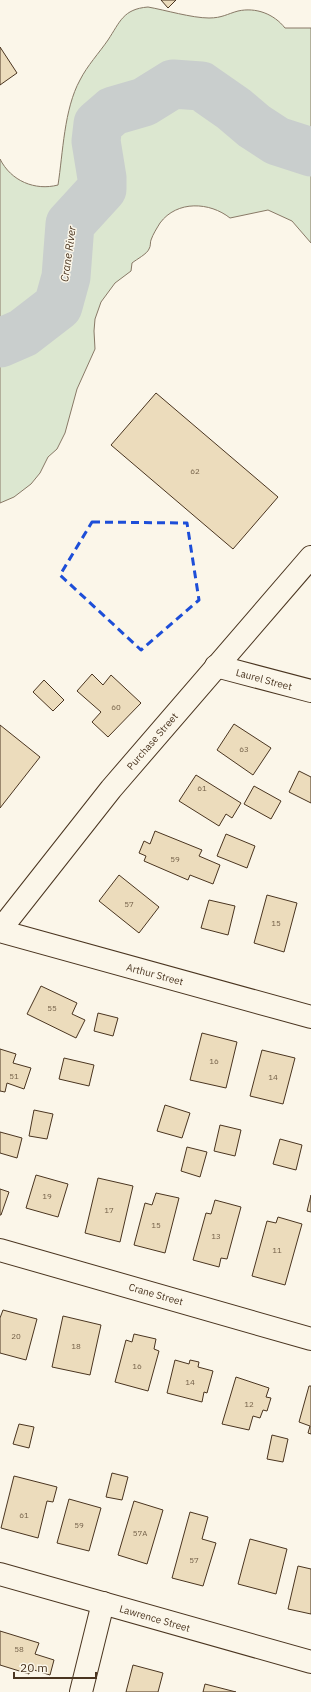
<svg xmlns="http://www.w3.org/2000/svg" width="311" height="1692" font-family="'IBM Plex Sans',sans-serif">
	<rect width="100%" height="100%" fill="#fbf6e9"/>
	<!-- green -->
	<path fill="#dce7d0" stroke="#887966" d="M148,7C165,10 192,18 209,18C222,18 227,14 238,11C256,7 274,14 285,28H311V243L292,221L268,210L230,218C210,202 177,200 160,223C157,228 153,234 151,240C150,242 151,246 149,249C147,254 137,259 132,263L131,271L115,283L101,302L95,319L94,331L95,349L77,389L65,433L57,449L48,457L40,473L31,484L14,497L0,503V159C11,181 35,191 58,185C63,153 64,109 80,80C87,66 99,53 108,40C120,22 123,9 148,7Z"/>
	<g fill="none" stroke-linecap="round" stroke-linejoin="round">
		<!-- river -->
		<polyline stroke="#c9cecd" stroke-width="49" points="0,343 23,333 58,306 66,277 70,224 102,189 102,178 96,141 98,124 113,111 144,102 173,84 201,86 234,109 254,126 277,141 311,152"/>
	</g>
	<!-- building -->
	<g fill="#ecdcbc" stroke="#4a3520">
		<polygon points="161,0 176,0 168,8"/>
		<polygon points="0,47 17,73 0,85"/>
		<polygon points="156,393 278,497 233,549 111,445"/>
		<polygon points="92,674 103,685 111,675 141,703 108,737 92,722 101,712 77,691"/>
		<polygon points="44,680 64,700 53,711 33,692"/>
		<polygon points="234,724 271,748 253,775 217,750"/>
		<polygon points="0,725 40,757 0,808"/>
		<polygon points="299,771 311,777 311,803 289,792"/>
		<polygon points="196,775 241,803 232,818 226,814 219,826 179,801"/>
		<polygon points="254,786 281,801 271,819 244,804"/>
		<polygon points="155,831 202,850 199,856 220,865 213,884 190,875 188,880 144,861 146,856 139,853 144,841 150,844"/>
		<polygon points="226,834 255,846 247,868 217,856"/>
		<polygon points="119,875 159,907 139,933 99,901"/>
		<polygon points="267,895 297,903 284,952 254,943"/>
		<polygon points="209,900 235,906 228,935 201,928"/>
		<polygon points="41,986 77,1003 72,1014 85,1020 76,1038 27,1014"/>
		<polygon points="98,1013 118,1018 113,1036 94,1031"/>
		<polygon points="202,1033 237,1042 226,1088 190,1080"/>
		<polygon points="0,1049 16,1054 13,1063 31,1068 24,1089 7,1083 5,1092 0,1091"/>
		<polygon points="262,1050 295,1058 283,1104 250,1096"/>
		<polygon points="64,1058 94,1065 89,1086 59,1079"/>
		<polygon points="165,1105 190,1113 182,1138 157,1131"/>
		<polygon points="34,1110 53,1114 47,1139 29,1136"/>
		<polygon points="220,1125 241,1130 235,1156 214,1151"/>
		<polygon points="0,1132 22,1138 17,1158 0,1153"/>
		<polygon points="280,1139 302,1145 296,1170 273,1164"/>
		<polygon points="187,1147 207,1152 200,1177 181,1171"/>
		<polygon points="36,1175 68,1184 58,1217 26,1208"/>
		<polygon points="98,1178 133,1186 120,1242 85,1233"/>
		<polygon points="0,1189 9,1192 1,1215 0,1215"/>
		<polygon points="156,1193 179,1198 165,1253 134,1245 145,1203 152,1205"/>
		<polygon points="311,1195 311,1212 307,1211"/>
		<polygon points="215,1200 241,1207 227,1259 221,1258 219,1267 193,1260 206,1213 211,1214"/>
		<polygon points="278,1217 302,1224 285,1285 252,1276 267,1221 276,1223"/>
		<polygon points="3,1310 37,1319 26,1360 0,1353 0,1318"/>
		<polygon points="63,1316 101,1325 90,1375 52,1367"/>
		<polygon points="134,1334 156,1339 154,1349 159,1351 148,1391 115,1382 126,1340 132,1342"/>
		<polygon points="175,1360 189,1364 190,1360 199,1362 198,1367 213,1371 207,1393 204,1392 202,1402 167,1393"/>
		<polygon points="236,1377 269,1388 266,1397 271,1398 267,1411 263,1410 260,1418 253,1416 249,1430 222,1424"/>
		<polygon points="309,1386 311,1386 311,1434 308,1433 310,1426 299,1422"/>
		<polygon points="19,1424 34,1427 29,1448 13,1444"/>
		<polygon points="272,1435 288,1439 283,1462 267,1459"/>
		<polygon points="112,1473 128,1477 122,1500 106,1497"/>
		<polygon points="14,1476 57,1487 53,1502 47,1501 38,1538 1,1528"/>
		<polygon points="69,1499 101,1508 89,1551 57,1543"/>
		<polygon points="134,1501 163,1510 147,1564 118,1555"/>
		<polygon points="190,1512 208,1517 202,1539 216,1543 203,1586 172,1578"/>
		<polygon points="250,1539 287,1549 276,1594 238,1584"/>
		<polygon points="298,1566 311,1569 311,1614 288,1609"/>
		<polygon points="0,1631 39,1643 35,1654 54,1660 50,1675 31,1669 29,1674 0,1665"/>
		<polygon points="133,1665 163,1673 158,1692 126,1692"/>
		<polygon points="205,1684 236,1692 203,1692"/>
	</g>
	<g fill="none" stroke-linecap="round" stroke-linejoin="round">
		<defs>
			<g id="minor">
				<polyline points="216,666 311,691"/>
				<polyline points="0,930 111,789 311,557"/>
				<polyline points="0,931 311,1017"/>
				<polyline points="0,1250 311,1339"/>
				<polyline points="0,1574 311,1662"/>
				<polyline points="81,1692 103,1603"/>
			</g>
		</defs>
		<!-- minor casing -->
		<use href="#minor" stroke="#4a3520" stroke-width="24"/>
		<!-- minor -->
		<use href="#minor" stroke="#fbf6e9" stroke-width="22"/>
	</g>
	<!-- marked area -->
	<path fill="none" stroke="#1d4ed8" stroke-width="3" stroke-dasharray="8 5" stroke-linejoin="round" d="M92,522L187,523L199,600L141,650L60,575Z"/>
	<g text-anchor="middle" stroke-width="3" stroke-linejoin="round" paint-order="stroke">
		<!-- number labels -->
		<g font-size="8" fill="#725f47">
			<text x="195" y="474">62</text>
			<text x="116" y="710">60</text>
			<text x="244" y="752">63</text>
			<text x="202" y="791">61</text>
			<text x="175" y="862">59</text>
			<text x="129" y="907">57</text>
			<text x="276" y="926">15</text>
			<text x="52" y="1011">55</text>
			<text x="214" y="1064">16</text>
			<text x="14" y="1079">51</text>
			<text x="273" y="1080">14</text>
			<text x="47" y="1199">19</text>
			<text x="109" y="1213">17</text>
			<text x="156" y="1228">15</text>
			<text x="216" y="1239">13</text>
			<text x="277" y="1253">11</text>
			<text x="16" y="1339">20</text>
			<text x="76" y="1349">18</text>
			<text x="137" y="1369">16</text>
			<text x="190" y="1385">14</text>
			<text x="249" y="1407">12</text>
			<text x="24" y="1518">61</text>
			<text x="79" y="1528">59</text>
			<text x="140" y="1536">57A</text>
			<text x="194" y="1563">57</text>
			<text x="19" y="1652">58</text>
		</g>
		<!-- street labels -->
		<g font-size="10" fill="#4a3520" stroke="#fbf6e9">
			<text transform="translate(264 679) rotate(15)" y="4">Laurel Street</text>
			<text transform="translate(152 741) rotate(-49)" y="4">Purchase Street</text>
			<text transform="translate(155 974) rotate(15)" y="4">Arthur Street</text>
			<text transform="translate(156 1294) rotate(16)" y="4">Crane Street</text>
			<text transform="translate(155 1618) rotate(16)" y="4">Lawrence Street</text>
		</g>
		<!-- water labels -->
		<g font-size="11" font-style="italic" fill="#4a3520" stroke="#fbf6e9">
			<text transform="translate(68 254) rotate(-82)" y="4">Crane River</text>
		</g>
	</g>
	<!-- scale -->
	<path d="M14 1672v6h82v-6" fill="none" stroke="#4a3520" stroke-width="2"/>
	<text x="20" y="1672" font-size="12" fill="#4a3520" stroke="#fbf6e9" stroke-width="3" paint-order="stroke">20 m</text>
</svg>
